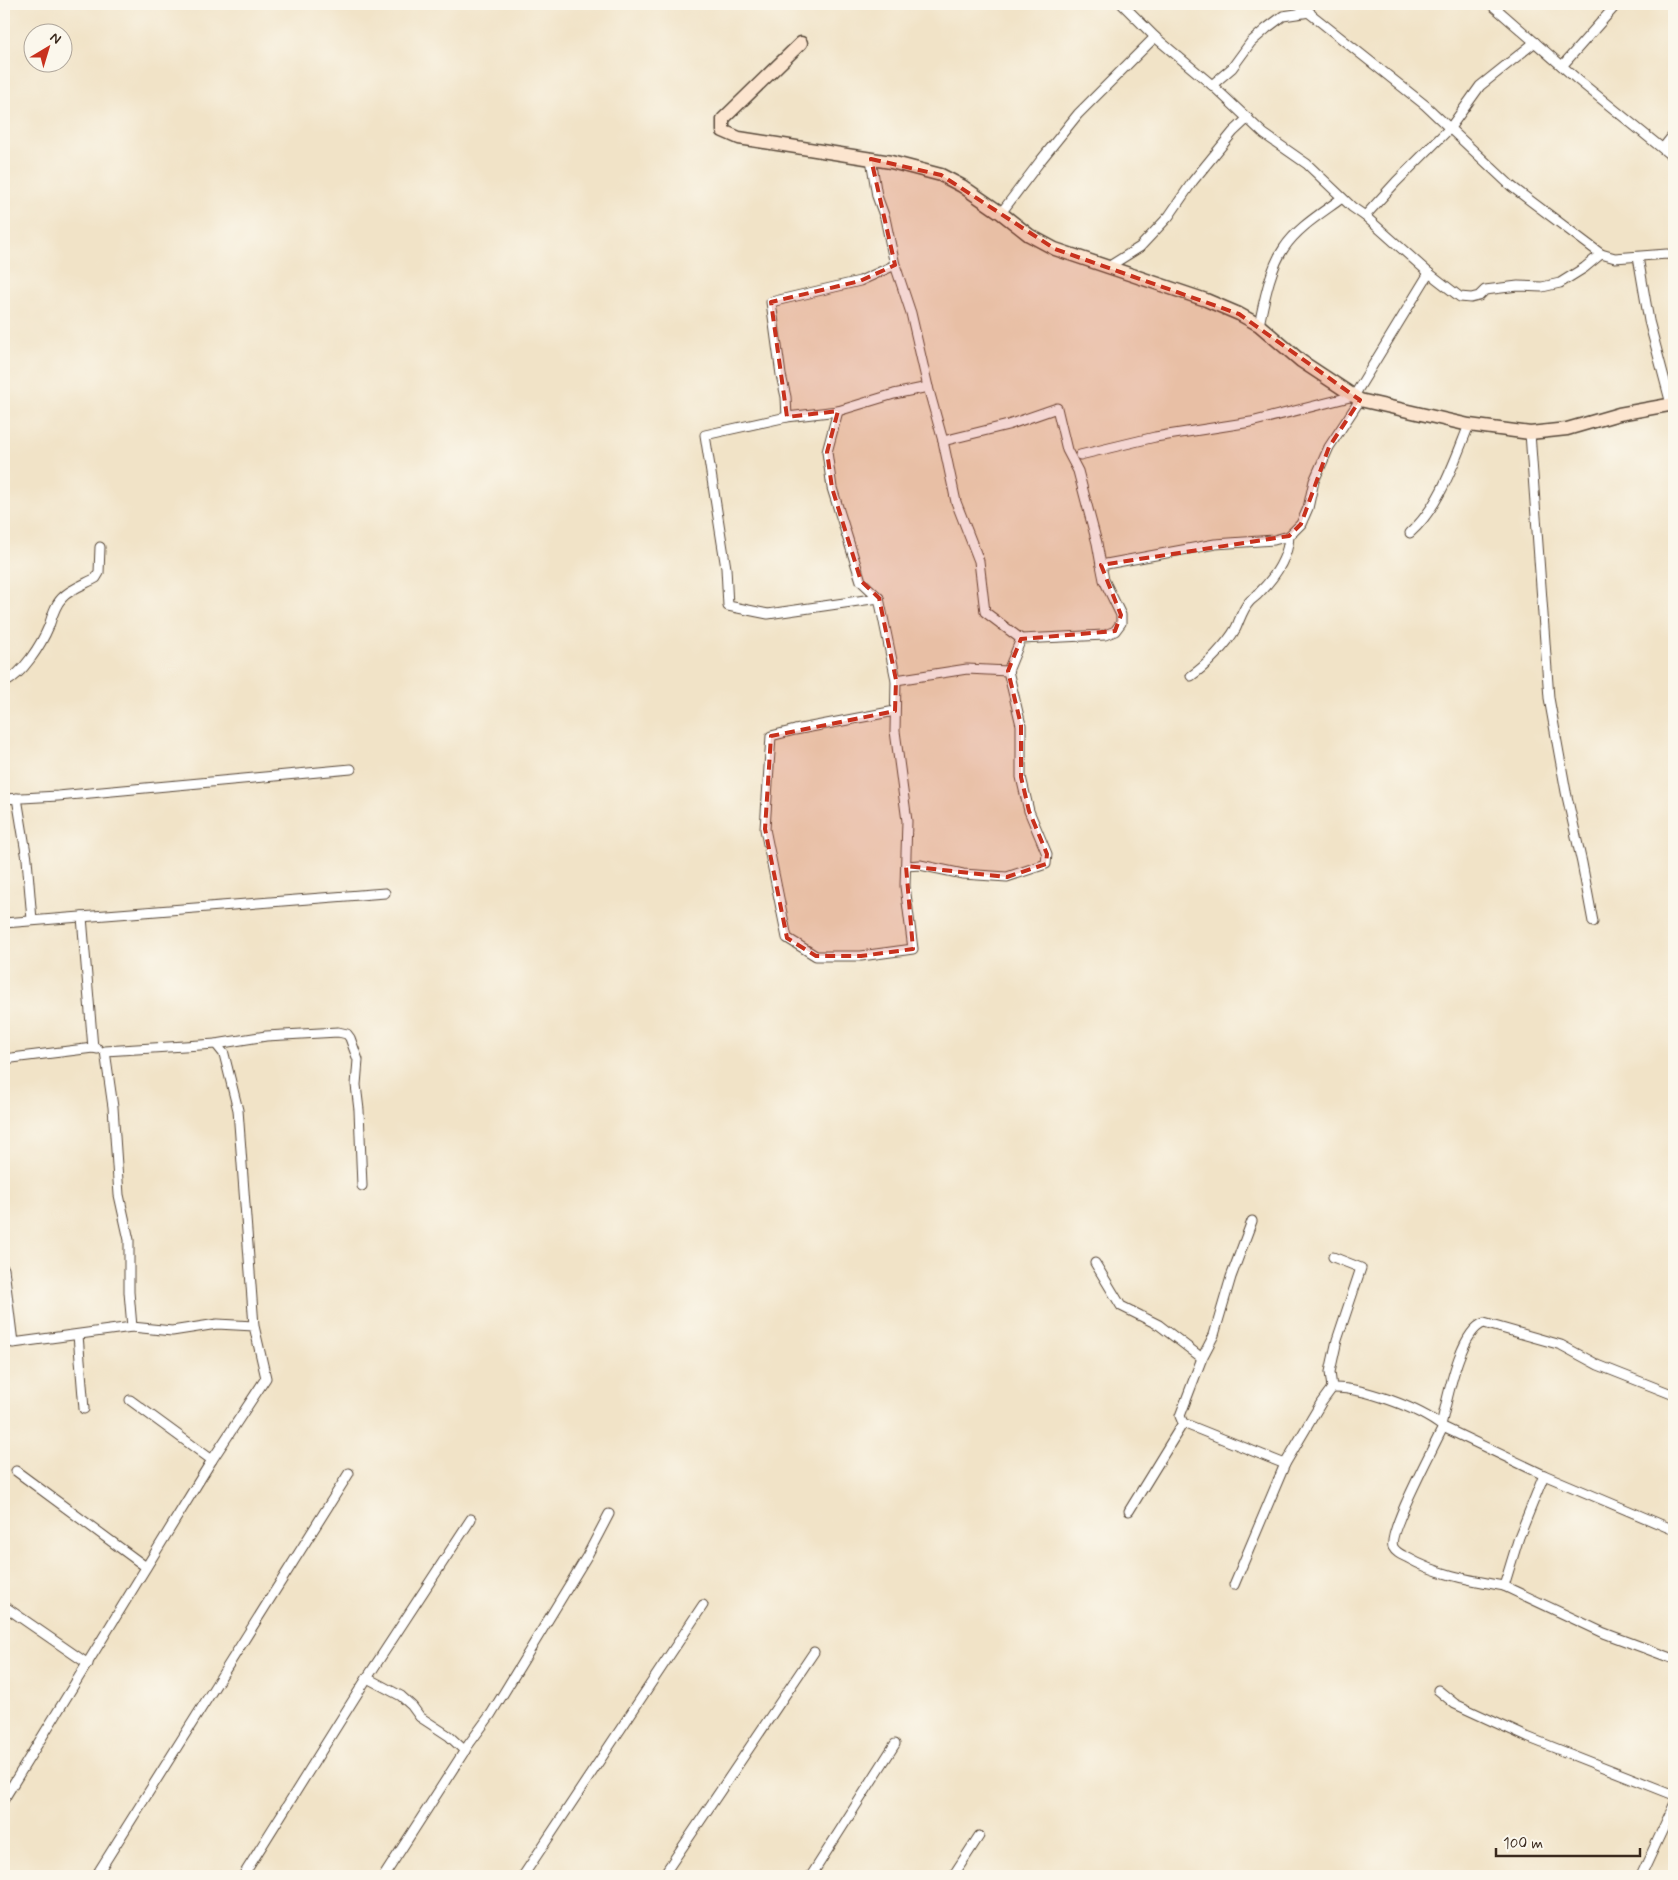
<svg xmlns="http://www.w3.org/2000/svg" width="1678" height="1880" font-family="Mynerve,sans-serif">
	<rect width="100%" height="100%" fill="#fbf7ec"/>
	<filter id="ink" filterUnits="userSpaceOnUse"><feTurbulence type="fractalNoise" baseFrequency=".02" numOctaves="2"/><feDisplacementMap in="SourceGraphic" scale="10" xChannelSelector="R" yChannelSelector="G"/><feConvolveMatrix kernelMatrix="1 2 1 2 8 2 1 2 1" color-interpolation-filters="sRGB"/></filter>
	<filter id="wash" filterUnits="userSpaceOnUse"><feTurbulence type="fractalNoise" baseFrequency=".0096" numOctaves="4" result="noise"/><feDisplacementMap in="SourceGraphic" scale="20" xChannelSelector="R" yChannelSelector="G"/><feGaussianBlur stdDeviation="1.12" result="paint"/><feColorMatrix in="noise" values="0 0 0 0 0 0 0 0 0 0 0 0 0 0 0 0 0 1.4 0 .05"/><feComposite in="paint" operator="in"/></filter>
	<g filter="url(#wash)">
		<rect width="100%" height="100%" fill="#f1e3c7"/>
	</g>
	<g filter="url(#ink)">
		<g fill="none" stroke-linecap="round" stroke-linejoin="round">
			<defs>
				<g id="street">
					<polyline points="1122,4 1155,37 1212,85 1264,134 1307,164 1352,207 1365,216 1429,273 1460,297 1471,298 1479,296 1485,290 1518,286 1542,287 1560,283 1584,268 1601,254"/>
					<polyline points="1298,4 1425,105 1511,186 1601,254 1615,258 1667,254 1674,256"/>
					<polyline points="1491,4 1578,80 1674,158"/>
					<polyline points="1562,66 1617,4"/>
					<polyline points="1212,85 1232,68 1251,42 1267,28 1283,16 1310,12"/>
					<polyline points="1663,148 1674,134"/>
					<polyline points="871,159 877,196 885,218 895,265"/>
					<polyline points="1001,213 1041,160 1078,114 1155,37"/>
					<polyline points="1365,216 1396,182 1450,128 1480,86 1535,42"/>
					<polyline points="1638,257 1649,321 1671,404"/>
					<polyline points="1108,267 1140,247 1169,216 1193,181 1233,132 1248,118"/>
					<path d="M1259,325C1264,302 1270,268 1284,248C1298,227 1322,213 1342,198"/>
					<polyline points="928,387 911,313 895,265 860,281 771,302 781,375 786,397 787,417 838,411 827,452 832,488 861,581 879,598 896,680 967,669 1008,671 1021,639 1105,635 1115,631 1121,623 1121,615 1104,580 1101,565 1215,544 1274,540 1289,536 1301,524 1308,508 1314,481 1329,447 1360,400"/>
					<polyline points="838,411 894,394 928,387 943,441 1008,425 1057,408 1067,450 1078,471 1097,543 1101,565"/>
					<polyline points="787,417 705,435 726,568 728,606 768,614 879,598"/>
					<polyline points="1530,433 1549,698 1566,792 1582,863 1593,922"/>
					<polyline points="943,441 956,502 979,561 985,612 1021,639"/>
					<polyline points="1080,455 1155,437 1251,422 1354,396 1429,273"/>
					<path d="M1410,533C1440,506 1454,462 1469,425"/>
					<path d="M1191,676C1206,666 1227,644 1236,628C1240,619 1243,608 1250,601C1253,598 1257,596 1259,593C1275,577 1288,559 1289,536"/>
					<path d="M4,683C23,674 41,645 49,626C52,616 55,605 62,598C70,589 85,584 96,578L99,573L100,547"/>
					<polyline points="895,711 795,730 771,736 765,829 787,938 816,956 861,956 913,949 905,886 907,821 895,731 896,680"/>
					<polyline points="17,798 27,859 32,920"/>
					<polyline points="4,799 58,796 351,769"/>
					<polyline points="906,866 920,865 963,874 1007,877 1046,864 1047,854 1029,811 1021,777 1021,725 1008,671"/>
					<polyline points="82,917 93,1048"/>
					<polyline points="4,923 385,893"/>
					<polyline points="216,1044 266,1036 338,1032 347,1034 350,1038 358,1060 356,1085 359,1110 362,1186"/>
					<polyline points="4,1059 93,1048 98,1049"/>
					<polyline points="1252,1221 1231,1277 1214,1335 1202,1358 1180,1416 1183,1423 1285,1464"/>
					<polyline points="1095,1263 1121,1306 1159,1325 1202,1358"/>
					<polyline points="4,1269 13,1343 132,1327"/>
					<polyline points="78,1335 84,1409"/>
					<polyline points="1332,1388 1330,1372 1337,1340 1361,1268 1333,1257"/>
					<path d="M1332,1388C1363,1387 1419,1408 1443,1427"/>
					<polyline points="130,1400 212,1460"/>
					<path d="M1441,1425C1447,1402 1459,1331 1484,1323L1561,1345L1598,1365L1674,1395"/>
					<polyline points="16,1471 146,1567"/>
					<polyline points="1544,1475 1519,1537 1504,1586 1604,1633 1674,1659"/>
					<polyline points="1129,1511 1183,1423"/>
					<polyline points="1234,1585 1285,1464 1321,1403 1332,1388"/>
					<path d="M1504,1586C1470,1580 1438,1575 1408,1558C1402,1555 1396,1553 1393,1547C1387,1533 1435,1445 1443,1427L1544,1475L1674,1530"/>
					<polyline points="4,1606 88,1664"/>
					<polyline points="367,1678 401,1696 412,1706 420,1717 449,1736 465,1751"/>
					<polyline points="1438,1690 1455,1704 1527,1737 1674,1795"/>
					<polyline points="4,1799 212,1460 266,1378 254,1326 238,1110 224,1054 216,1044 105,1051 113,1107 119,1195 129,1240 129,1292 132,1327 172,1331 217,1324 254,1326"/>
					<polyline points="96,1876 349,1473"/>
					<polyline points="243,1876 367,1678 471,1519"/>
					<polyline points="384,1876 469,1744 491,1714 587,1556 609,1514"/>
					<polyline points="523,1876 703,1605"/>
					<polyline points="663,1876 814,1652"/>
					<polyline points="811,1876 895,1744"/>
					<polyline points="953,1876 979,1836"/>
					<polyline points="1641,1876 1674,1805"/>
				</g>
				<polyline id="secondary" points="801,43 723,119 723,131 739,138 891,162 941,175 962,186 1001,213 1029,235 1055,249 1206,300 1239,314 1259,325 1301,361 1360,400 1469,425 1530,433 1567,429 1619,414 1674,404"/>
			</defs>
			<!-- street casing -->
			<use href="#street" stroke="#564637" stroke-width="11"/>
			<!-- secondary casing -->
			<use href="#secondary" stroke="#564637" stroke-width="15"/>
			<!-- street -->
			<use href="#street" stroke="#fff" stroke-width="9"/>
			<!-- secondary -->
			<use href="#secondary" stroke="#fce5cf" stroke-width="12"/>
		</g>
	</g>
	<!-- marked area -->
	<path fill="#c8321e" fill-opacity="0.2" stroke="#c8321e" stroke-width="4" stroke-dasharray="10 6" stroke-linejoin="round" d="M871,159L941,175L1055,249L1239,314L1360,400L1329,447L1301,524L1289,536L1101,565L1121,615L1115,631L1021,639L1008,671L1021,725V777L1029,811L1047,854L1046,864L1007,877L906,866L913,949L861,956H816L787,938L765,829L771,736L895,711L896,680L879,598L861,581L832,488L827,452L838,411L787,417L771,302L860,281L895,265Z"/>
	<!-- margin -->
	<rect width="1678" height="1880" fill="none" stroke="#fbf7ec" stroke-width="20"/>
	<!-- north arrow -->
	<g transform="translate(48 48) rotate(38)"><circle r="24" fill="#fbf7ec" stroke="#aea59a"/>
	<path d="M0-4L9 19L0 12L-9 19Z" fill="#c8321e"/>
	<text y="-8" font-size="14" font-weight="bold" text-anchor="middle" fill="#3b2a1e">N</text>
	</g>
	<!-- scale -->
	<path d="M1496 1848v8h144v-8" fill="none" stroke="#3b2a1e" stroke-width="2.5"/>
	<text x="1503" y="1848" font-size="15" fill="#3b2a1e" stroke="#fbf7ec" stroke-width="4" paint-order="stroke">100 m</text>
</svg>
